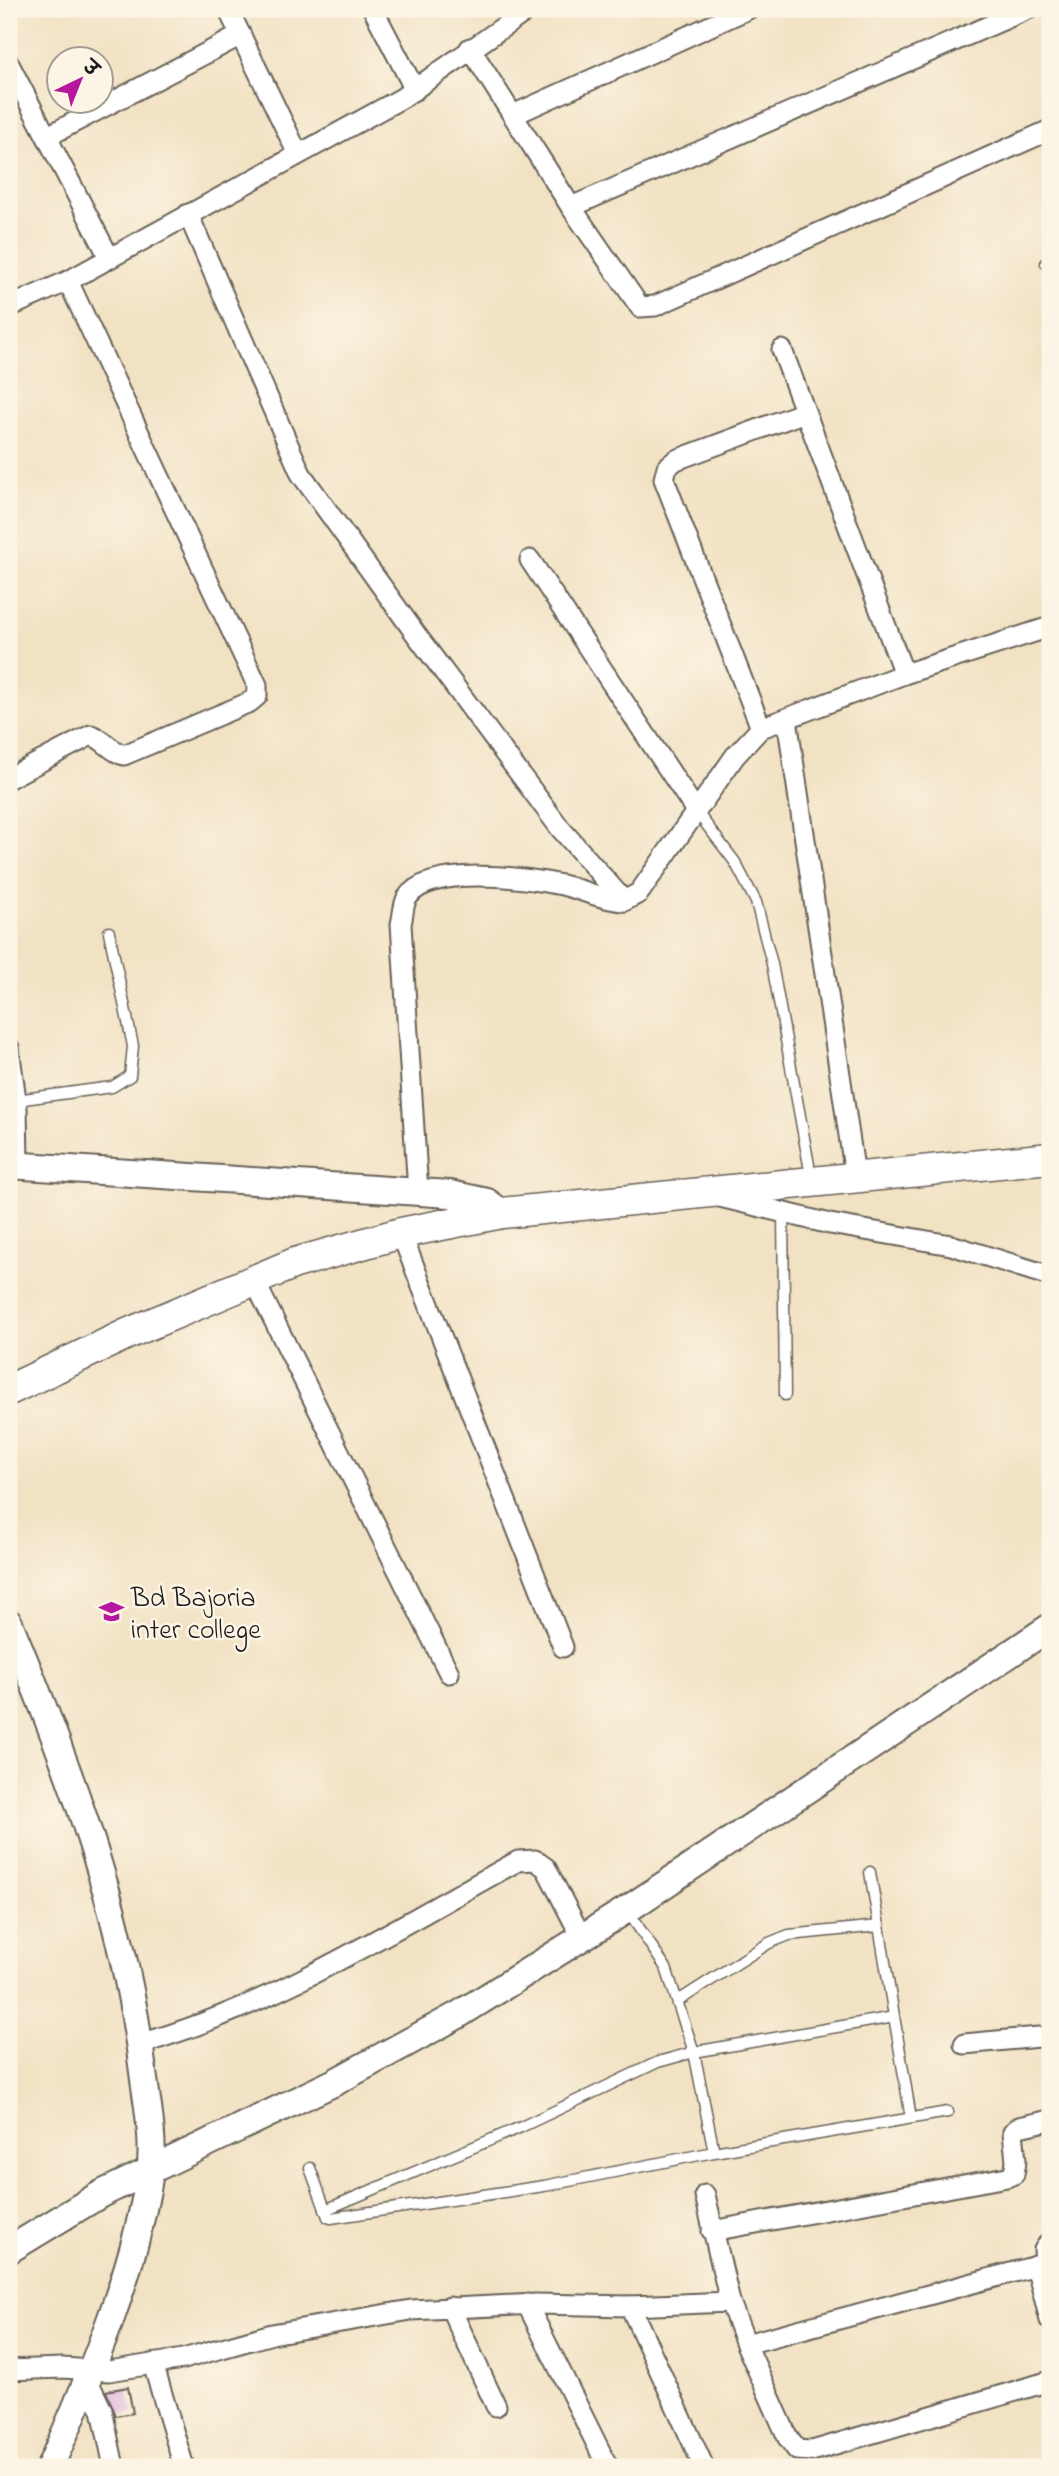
<svg xmlns="http://www.w3.org/2000/svg" width="1059" height="2476" font-family="'Indie Flower','Playpen Sans Deva',sans-serif">
	<rect width="100%" height="100%" fill="#fcf5e5"/>
	<filter id="ink" filterUnits="userSpaceOnUse"><feTurbulence type="fractalNoise" baseFrequency=".0143" numOctaves="2"/><feDisplacementMap in="SourceGraphic" scale="14" xChannelSelector="R" yChannelSelector="G"/><feConvolveMatrix kernelMatrix="1 2 1 2 8 2 1 2 1" color-interpolation-filters="sRGB"/></filter>
	<filter id="wash" filterUnits="userSpaceOnUse"><feTurbulence type="fractalNoise" baseFrequency=".00686" numOctaves="4" result="noise"/><feDisplacementMap in="SourceGraphic" scale="28" xChannelSelector="R" yChannelSelector="G"/><feGaussianBlur stdDeviation="1.57" result="paint"/><feColorMatrix in="noise" values="0 0 0 0 0 0 0 0 0 0 0 0 0 0 0 0 0 1.4 0 .05"/><feComposite in="paint" operator="in"/></filter>
	<g filter="url(#wash)">
		<rect width="100%" height="100%" fill="#f2e2c4"/>
		<g id="blocks">
			<!-- building -->
			<polygon fill="#dba9d9" points="128,2387 133,2413 116,2416 106,2391"/>
		</g>
	</g>
	<g filter="url(#ink)">
		<use href="#blocks" fill-opacity="0" stroke="#676157" stroke-width="2"/>
		<g fill="none" stroke-linecap="round" stroke-linejoin="round">
			<defs>
				<g id="lane">
					<polyline points="1046,263 1050,262"/>
					<polyline points="696,811 735,862 756,902 772,964 809,1165"/>
					<polyline points="16,1100 112,1087 130,1076 133,1046 109,932"/>
					<polyline points="783,1212 785,1395"/>
					<polyline points="870,1872 911,2118"/>
					<polyline points="627,1910 666,1968 694,2052 714,2152"/>
					<polyline points="678,2001 769,1943 789,1935 879,1926"/>
					<polyline points="310,2168 328,2217 331,2218 544,2186 714,2152 948,2112"/>
					<polyline points="325,2210 521,2127 658,2062 694,2052 894,2017"/>
				</g>
				<g id="street">
					<polyline points="228,9 298,154"/>
					<polyline points="373,9 415,90"/>
					<polyline points="470,48 571,207 640,307 655,306 1050,130"/>
					<polyline points="9,64 109,257"/>
					<polyline points="513,115 748,9"/>
					<polyline points="48,136 241,35"/>
					<polyline points="571,207 1028,9"/>
					<polyline points="188,214 301,474 415,633 560,828 624,901"/>
					<polyline points="9,307 68,281 402,98 529,9"/>
					<polyline points="782,350 904,674"/>
					<polyline points="530,560 696,811"/>
					<polyline points="787,719 853,1162"/>
					<polyline points="761,728 664,479 667,467 676,460 805,412"/>
					<path d="M9,778L91,735C104,739 111,752 124,755L250,702L257,696V685L68,281"/>
					<polyline points="9,1048 17,1107 18,1165"/>
					<path d="M418,1192L401,924C403,917 403,905 407,898C429,864 527,878 562,885C583,890 603,900 624,901L639,893L735,756L761,728L904,674L1050,627"/>
					<polyline points="720,1197 830,1224 951,1245 1050,1276"/>
					<polyline points="401,1233 563,1647"/>
					<polyline points="254,1280 449,1673"/>
					<path d="M140,2044C276,2005 395,1928 518,1861L535,1860L546,1868L582,1938"/>
					<polyline points="964,2044 1050,2036"/>
					<polyline points="705,2195 730,2302"/>
					<polyline points="712,2231 1007,2177 1014,2174 1016,2161 1013,2132 1019,2127 1050,2120"/>
					<polyline points="1050,2241 1044,2250 1045,2262 1040,2265 746,2344 788,2438 797,2450 812,2451 1050,2381"/>
					<polyline points="1036,2266 1050,2320"/>
					<polyline points="527,2304 608,2467"/>
					<polyline points="630,2306 730,2302 746,2344"/>
					<polyline points="450,2307 496,2406"/>
					<polyline points="153,2364 184,2467"/>
					<polyline points="9,2370 62,2368 109,2371 183,2359 272,2334 411,2310 536,2304 630,2306 704,2467"/>
					<polyline points="88,2381 102,2410 114,2467"/>
				</g>
				<g id="secondary">
					<polyline points="9,1165 450,1194 487,1202 502,1213"/>
					<path d="M9,1623C70,1769 124,1913 143,2072C147,2103 155,2141 150,2172C135,2270 90,2377 50,2467"/>
					<polyline points="9,2250 101,2194 335,2082 458,2015 634,1905 1050,1627"/>
				</g>
				<polyline id="primary" points="9,1390 127,1334 295,1263 401,1233 502,1213 1050,1158"/>
			</defs>
			<!-- lane casing -->
			<use href="#lane" stroke="#676157" stroke-width="13"/>
			<!-- street casing -->
			<use href="#street" stroke="#676157" stroke-width="23"/>
			<!-- secondary casing -->
			<use href="#secondary" stroke="#676157" stroke-width="30"/>
			<!-- primary casing -->
			<use href="#primary" stroke="#676157" stroke-width="33"/>
			<!-- lane -->
			<use href="#lane" stroke="#fff" stroke-width="10"/>
			<!-- street -->
			<use href="#street" stroke="#fff" stroke-width="19"/>
			<!-- secondary -->
			<use href="#secondary" stroke="#fff" stroke-width="26"/>
			<!-- primary -->
			<use href="#primary" stroke="#fff" stroke-width="30"/>
		</g>
	</g>
	<!-- icons -->
	<defs>
		<symbol id="school-bare" viewBox="-9 -9 18 18"><path d="M0-5L7-2L0 1L-7-2ZM-4 1L0 2.5L4 1V4Q0 6-4 4Z" fill="#b5179e" stroke="#fcf5e5" stroke-width="2.5" paint-order="stroke"/></symbol>
	</defs>
	<g fill-rule="evenodd">
		<use href="#school-bare" x="94" y="1594" width="35" height="35"/>
	</g>
	<g text-anchor="middle" stroke-width="5" stroke-linejoin="round" paint-order="stroke">
		<!-- poi labels -->
		<g font-size="28" fill="#1c1c1c" stroke="#fcf5e5" text-anchor="start">
			<text x="131" y="1606">Bd Bajoria<tspan x="131" dy="32">inter college</tspan></text>
		</g>
	</g>
	<!-- margin -->
	<rect width="1059" height="2476" fill="none" stroke="#fcf5e5" stroke-width="35"/>
	<!-- north arrow -->
	<g transform="translate(80 80) rotate(43)"><circle r="33" fill="#fcf5e5" stroke="#a29e95" stroke-width="2"/>
	<path d="M0-5L12 26L0 18L-12 26Z" fill="#b5179e"/>
	<text y="-10" font-size="19" font-weight="bold" text-anchor="middle" fill="#1c1c1c">उ</text>
	</g>
</svg>
